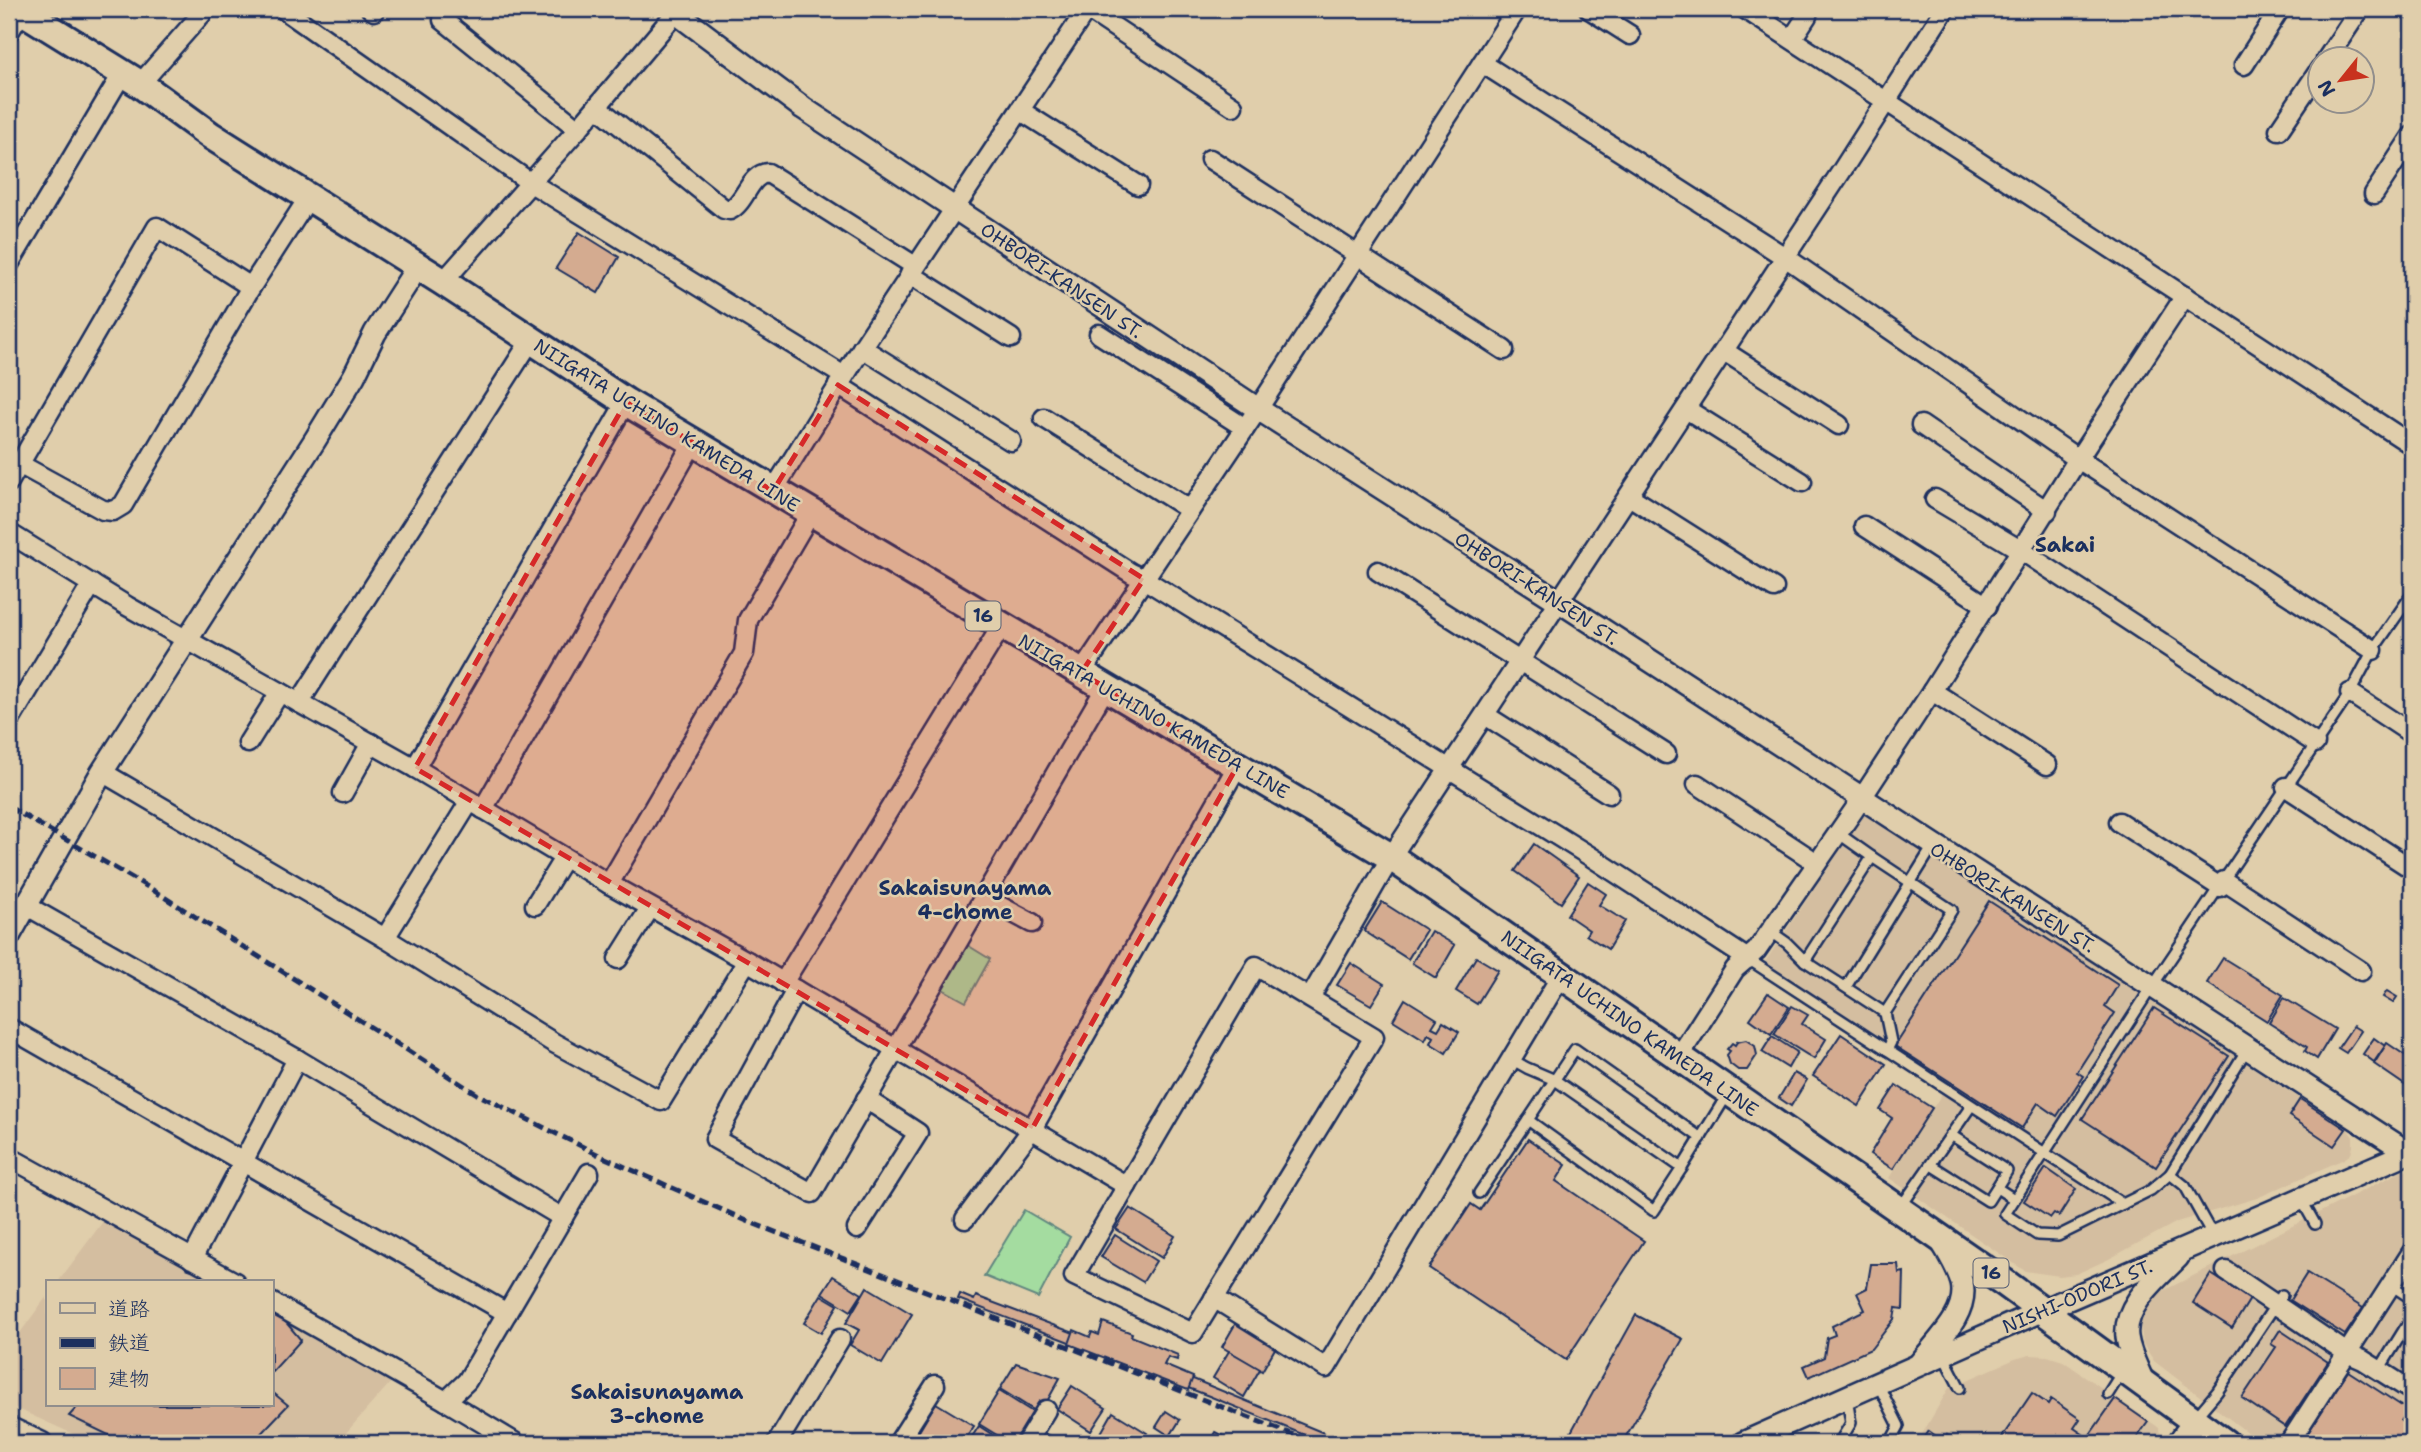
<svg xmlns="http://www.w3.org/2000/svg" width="2421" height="1452" font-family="'Shantell Sans','Klee One',sans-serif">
	<rect width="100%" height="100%" fill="#e0ceab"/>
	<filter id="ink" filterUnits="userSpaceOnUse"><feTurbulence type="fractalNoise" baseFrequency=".0143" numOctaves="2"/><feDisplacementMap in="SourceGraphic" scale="14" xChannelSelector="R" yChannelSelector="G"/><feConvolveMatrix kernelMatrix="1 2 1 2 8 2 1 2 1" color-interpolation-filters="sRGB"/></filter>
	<g filter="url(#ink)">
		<!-- built -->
		<g fill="#d4bea0">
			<polygon points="1865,813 2348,1130 2353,1137 2353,1146 2351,1154 2344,1159 2257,1198 2177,1222 2109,1259 2076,1274 2060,1276 2025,1271 1889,1178 1948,1084 1763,965"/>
			<polygon points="2404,1170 2412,1172 2412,1443 2261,1443 2154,1361 2143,1344 2140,1323 2147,1306 2161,1292"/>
			<polygon points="104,1220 214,1282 58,1282"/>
			<polygon points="47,1296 47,1405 271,1405 271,1314 391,1382 337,1443 93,1443 9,1405 9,1348"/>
			<polygon points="2030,1355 2047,1356 2063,1361 2155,1425 2159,1428 2161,1443 1917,1443 1949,1388 2015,1359"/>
		</g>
		<!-- green -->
		<g fill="#a4dca0" stroke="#60867f" stroke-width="2">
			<polygon points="964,943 990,959 966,1002 939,987"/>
			<polygon points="1024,1210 1070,1237 1038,1298 984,1276"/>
		</g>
		<!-- building -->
		<g fill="#d4ab90" stroke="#1b2f5e" stroke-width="2">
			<polygon points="579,232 619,257 598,293 556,268"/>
			<polygon points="1534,844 1579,876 1561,903 1515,871"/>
			<polygon points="1588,882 1606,894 1599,905 1625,921 1608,949 1586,935 1589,930 1567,915"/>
			<polygon points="1989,901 2118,985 2105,1006 2115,1013 2077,1072 2083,1076 2057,1116 2038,1103 2022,1128 1895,1046"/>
			<polygon points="1382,902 1426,930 1408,959 1364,931"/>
			<polygon points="1431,931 1455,945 1436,978 1412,963"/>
			<polygon points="1476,957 1498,970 1477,1004 1456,991"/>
			<polygon points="2223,958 2283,995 2267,1021 2207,983"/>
			<polygon points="1351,963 1384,984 1371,1005 1337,985"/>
			<polygon points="2387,991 2397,997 2393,1003 2383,997"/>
			<polygon points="1768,993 1789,1007 1771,1034 1750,1019"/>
			<polygon points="2284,998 2335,1029 2317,1059 2305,1051 2307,1047 2269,1023"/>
			<polygon points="1405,999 1437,1019 1432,1027 1438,1030 1443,1022 1459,1032 1446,1053 1430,1043 1433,1037 1428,1034 1425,1040 1393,1020"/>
			<polygon points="1792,1006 1808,1015 1802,1024 1826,1039 1814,1059 1774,1034"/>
			<polygon points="2154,1008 2229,1056 2156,1167 2082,1119"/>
			<polygon points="2353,1026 2361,1031 2346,1053 2338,1048"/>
			<polygon points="1841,1034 1886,1064 1859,1106 1813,1076"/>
			<polygon points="1772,1036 1797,1052 1788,1068 1762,1052"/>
			<polygon points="2374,1038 2385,1046 2374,1062 2363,1054"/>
			<polygon points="1746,1040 1755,1046 1757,1055 1747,1070 1738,1070 1730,1064 1727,1055 1730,1051 1727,1049 1732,1043 1735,1045 1737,1042"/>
			<polygon points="2387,1043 2412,1060 2412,1090 2374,1064"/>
			<polygon points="1794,1073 1807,1080 1791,1106 1779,1098"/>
			<polygon points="1896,1085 1932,1108 1893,1169 1870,1154 1892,1118 1880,1110"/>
			<polygon points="2300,1099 2346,1129 2334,1146 2289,1116"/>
			<polygon points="1528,1139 1566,1165 1556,1181 1644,1241 1566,1360 1429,1268 1471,1204 1480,1210"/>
			<polygon points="2046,1168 2076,1189 2059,1216 2054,1213 2050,1218 2024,1201"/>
			<polygon points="1130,1208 1175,1236 1162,1258 1116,1229"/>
			<polygon points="1115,1235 1156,1261 1143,1282 1101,1257"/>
			<polygon points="1871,1264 1898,1264 1899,1273 1904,1272 1903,1309 1896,1308 1894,1319 1871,1349 1809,1377 1804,1366 1824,1357 1827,1338 1835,1335 1832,1326 1865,1310 1857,1293 1867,1288"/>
			<polygon points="2412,1268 2412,1293 2401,1286"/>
			<polygon points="2307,1273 2363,1308 2345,1335 2290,1300"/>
			<polygon points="2211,1274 2250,1299 2232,1328 2193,1303"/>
			<polygon points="833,1276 862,1294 851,1311 822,1293"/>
			<polygon points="867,1287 912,1314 882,1364 850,1345 859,1330 846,1323"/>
			<polygon points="960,1294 974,1300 976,1296 1164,1367 1324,1433 1322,1436 1341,1443 1324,1443 1209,1396 958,1299"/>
			<polygon points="821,1295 838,1305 821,1333 804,1323"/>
			<polygon points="278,1313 301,1340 271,1373 271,1320"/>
			<polygon points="1636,1315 1683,1339 1622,1443 1565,1443"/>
			<polygon points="1237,1321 1277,1345 1262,1371 1222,1347"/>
			<polygon points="1103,1322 1132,1333 1131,1336 1178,1355 1177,1360 1168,1357 1164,1365 1193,1377 1188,1390 1069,1344 1074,1330 1090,1337 1092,1332 1099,1335"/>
			<polygon points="2280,1330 2328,1362 2285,1427 2242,1398 2276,1347 2271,1344"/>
			<polygon points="1229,1351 1260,1369 1244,1397 1213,1378"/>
			<polygon points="1016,1363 1060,1378 1040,1414 1000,1389"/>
			<polygon points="2348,1371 2408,1410 2401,1421 2412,1429 2412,1443 2301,1443"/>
			<polygon points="1072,1386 1106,1408 1091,1431 1057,1409"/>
			<polygon points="271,1391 288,1405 252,1443 125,1443 69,1416 79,1405 271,1405"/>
			<polygon points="999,1391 1039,1416 1022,1443 1010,1443 979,1424"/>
			<polygon points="2032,1393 2048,1404 2051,1399 2080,1419 2074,1428 2087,1437 2082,1443 1998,1443"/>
			<polygon points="2115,1399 2148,1422 2143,1429 2134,1442 2130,1439 2127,1443 2084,1443"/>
			<polygon points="936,1403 974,1426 963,1443 912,1443"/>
			<polygon points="1166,1411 1180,1420 1170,1436 1156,1427"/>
			<polygon points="1113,1412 1147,1433 1141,1443 1107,1443 1098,1438"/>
			<polygon points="979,1426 1005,1443 968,1443"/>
			<polygon points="1929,1431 1943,1441 1947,1435 1959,1443 1921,1443"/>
			<polygon points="1042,1432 1062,1443 1041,1443 1037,1440"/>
			<polygon points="1215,1432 1236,1443 1209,1443"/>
		</g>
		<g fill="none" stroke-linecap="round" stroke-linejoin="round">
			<defs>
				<g id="service">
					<polyline points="1838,833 1872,857"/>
					<polyline points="1770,931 1787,943 1805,961 1885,1013 1891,1042 1887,1050"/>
					<polyline points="1748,959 2123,1204"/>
					<polyline points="1805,961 1872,857 1952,910 1885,1013"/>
					<polyline points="1846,987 1933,846"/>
					<polyline points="1511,1059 1527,1068 1555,1080 1682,1168 1727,1095"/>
					<polyline points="1931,1165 1988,1201 2007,1171 1951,1135"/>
					<polyline points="1682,1168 1654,1211 1528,1120 1575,1049 1701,1138"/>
					<polyline points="2170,1174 2151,1190 2058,1236 2037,1235 2005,1214 2153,985 2350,693 2373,650 2412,594"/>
					<polyline points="1997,1188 2014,1199"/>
					<polyline points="1479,1193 1528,1120"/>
					<polyline points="2301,1199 2315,1224"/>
					<polyline points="1900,1208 1971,1106"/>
					<polyline points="2213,1236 2185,1186 2170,1174 2247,1049"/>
					<polyline points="2391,1285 2412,1299"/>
					<polyline points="1943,1355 1960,1388"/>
					<polyline points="2379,1370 2410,1320 2412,1321"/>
					<polyline points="1878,1384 1899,1426 1890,1443"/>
					<polyline points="2108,1394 2122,1372"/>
					<polyline points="2195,1418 2217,1392 2282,1295"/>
					<polyline points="1839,1443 1851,1423 1847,1398"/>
				</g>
				<g id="minor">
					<polyline points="283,9 531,183 844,376"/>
					<polyline points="371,9 374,11"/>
					<polyline points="1087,9 1233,106"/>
					<polyline points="1589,9 1630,35"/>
					<polyline points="1745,9 2412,445"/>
					<polyline points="2410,9 2412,10"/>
					<polyline points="443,20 578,129"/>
					<polyline points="9,32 22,11"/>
					<polyline points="1792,39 1807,16 1808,9"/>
					<polyline points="2326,60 2360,9"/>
					<polyline points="1482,63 1785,257 2078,459 2373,650"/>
					<polyline points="2244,65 2280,9"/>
					<polyline points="140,84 206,9"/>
					<path d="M597,107L724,209L730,210C746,202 749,174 768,173L915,266"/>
					<polyline points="1021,111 1138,185"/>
					<polyline points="2279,130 2320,69"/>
					<polyline points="1210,159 1504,350"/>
					<polyline points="2374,194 2412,136"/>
					<polyline points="9,264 122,74"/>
					<polyline points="910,274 1011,338"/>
					<polyline points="443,282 578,129 679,9"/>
					<polyline points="1099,334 1245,428"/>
					<polyline points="862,348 1011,441"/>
					<polyline points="1724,351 1839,425"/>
					<polyline points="838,385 1131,573 1144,579 1593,858 1748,959"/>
					<polyline points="1686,409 1802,482"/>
					<polyline points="1044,418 1190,510"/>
					<polyline points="1921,425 2047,511"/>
					<polyline points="19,464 103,510 113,511 123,505 251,287"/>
					<polyline points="9,482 157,227 251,287 309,197"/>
					<polyline points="773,491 862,348 1087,9"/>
					<polyline points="1629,496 1774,588"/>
					<polyline points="1935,499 2022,551 2315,743"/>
					<polyline points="1864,526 1987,606"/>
					<polyline points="9,533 127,606 415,768 609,884 747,961 1127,1186"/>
					<polyline points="1378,571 1666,754"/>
					<polyline points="1081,673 1258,409 1517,9"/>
					<polyline points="1932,691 2047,765"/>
					<polyline points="2350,693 2412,734"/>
					<polyline points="299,703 531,340"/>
					<polyline points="1485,715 1609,794"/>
					<polyline points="9,722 92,584"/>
					<polyline points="248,743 280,692"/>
					<polyline points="415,768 626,402"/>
					<polyline points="102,772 385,938 554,1043 661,1101 747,961"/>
					<polyline points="1697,784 1817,863"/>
					<polyline points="2286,787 2412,869"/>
					<polyline points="343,793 371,743"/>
					<polyline points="483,809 693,443"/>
					<polyline points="2119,822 2220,887"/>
					<polyline points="2224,881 2361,971"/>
					<polyline points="609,884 744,653 748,620 810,514"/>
					<polyline points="983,897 1032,923"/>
					<polyline points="535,905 564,858"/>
					<polyline points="27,906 297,1059 563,1218"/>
					<polyline points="385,938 470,801"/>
					<polyline points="618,959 650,908"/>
					<polygon points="1256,966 1374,1037 1193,1333 1074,1276"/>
					<polyline points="783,983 1001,627"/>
					<polyline points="796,990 715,1139 812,1193 1106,687"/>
					<polyline points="1310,998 1391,857 1841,172 1945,9"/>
					<polyline points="9,1028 507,1313"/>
					<polyline points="1680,1055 1735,969 1757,950 1854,810 1932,691 2078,459 2185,296"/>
					<polyline points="9,1157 235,1282"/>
					<polyline points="965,1219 1032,1129 1238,765"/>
					<polyline points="857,1229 918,1133 866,1099"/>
					<polyline points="192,1259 297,1059"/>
					<polyline points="2226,1271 2347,1353 2363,1360 2412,1391"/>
					<polyline points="1214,1298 1326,1368 1561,976"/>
					<polyline points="271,1302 446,1401 516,1443"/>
					<polyline points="446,1401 467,1381 589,1173"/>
					<polyline points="777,1443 840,1339"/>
					<polyline points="898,1443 935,1385"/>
					<polyline points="1026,1443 1046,1410"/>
					<polyline points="2176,1443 2194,1419"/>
					<polyline points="2289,1443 2412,1252"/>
				</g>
				<g id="tertiary">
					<polyline points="671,9 803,108 1258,409 1560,602 2412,1155"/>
					<polyline points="9,936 102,772 315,440 354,376 375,333 418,266"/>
					<path d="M1920,1363C1937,1341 1969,1313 1962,1283C1958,1267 1948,1253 1940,1239"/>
					<path d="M2144,1384C2138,1369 2129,1353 2127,1337C2123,1305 2158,1278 2178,1257"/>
					<polyline points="9,1428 41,1443"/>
					<polyline points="1743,1443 2043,1310 2412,1151"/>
				</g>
				<polyline id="primary" points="19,9 140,84 210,135 443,282 626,402 1391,857 2005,1283 2225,1443"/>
			</defs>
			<!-- service casing -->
			<use href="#service" stroke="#1b2f5e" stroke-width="14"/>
			<!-- minor casing -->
			<use href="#minor" stroke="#1b2f5e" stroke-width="23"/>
			<!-- tertiary casing -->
			<use href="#tertiary" stroke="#1b2f5e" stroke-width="26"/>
			<!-- primary casing -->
			<use href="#primary" stroke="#1b2f5e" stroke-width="32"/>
			<!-- service -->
			<use href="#service" stroke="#e0ceab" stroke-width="9"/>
			<!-- minor -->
			<use href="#minor" stroke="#e0ceab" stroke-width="18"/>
			<!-- tertiary -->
			<use href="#tertiary" stroke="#e0ceab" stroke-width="21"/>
			<!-- primary -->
			<use href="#primary" stroke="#e0ceab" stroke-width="26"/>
			<!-- rail -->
			<polyline stroke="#1b2f5e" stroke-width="5" stroke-dasharray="10 5" stroke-linecap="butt" points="9,807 148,887 477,1094 603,1157 747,1221 1314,1443"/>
		</g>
	</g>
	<!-- marked area -->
	<path fill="#d62828" fill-opacity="0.2" stroke="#d62828" stroke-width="5" stroke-dasharray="14 9" stroke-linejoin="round" d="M838,385L1144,579L1081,673L1238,765L1032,1129L415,768L626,402L773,491Z"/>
	<g text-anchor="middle" stroke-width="5" stroke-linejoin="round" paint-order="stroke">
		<!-- shield labels -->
		<g fill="#e0ceab" stroke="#565f75" stroke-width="2">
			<rect x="965.5" y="601.5" width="35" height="29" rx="5"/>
			<rect x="1973.5" y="1258.5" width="35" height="29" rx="5"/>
		</g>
		<g font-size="18" font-weight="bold" fill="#1b2f5e">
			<text x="983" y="622">16</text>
			<text x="1991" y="1279">16</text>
		</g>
		<!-- street labels -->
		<g font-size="19" fill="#1b2f5e" stroke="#e0ceab">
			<text transform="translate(1062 280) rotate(34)" y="7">OHBORI-KANSEN ST.</text>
			<text transform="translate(667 425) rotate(32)" y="7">NIIGATA UCHINO KAMEDA LINE</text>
			<text transform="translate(1537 588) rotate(33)" y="7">OHBORI-KANSEN ST.</text>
			<text transform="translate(1154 716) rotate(30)" y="7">NIIGATA UCHINO KAMEDA LINE</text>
			<text transform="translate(2013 897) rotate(32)" y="7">OHBORI-KANSEN ST.</text>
			<text transform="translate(1630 1023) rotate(35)" y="7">NIIGATA UCHINO KAMEDA LINE</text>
			<text transform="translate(2077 1296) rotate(-23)" y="7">NISHI-ODORI ST.</text>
		</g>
		<!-- neighbourhood labels -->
		<g font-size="21" font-weight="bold" fill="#1b2f5e" stroke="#e0ceab">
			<text x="2065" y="552">Sakai</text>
			<text x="965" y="895">Sakaisunayama<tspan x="965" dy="24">4-chome</tspan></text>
			<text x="657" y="1399">Sakaisunayama<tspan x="657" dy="24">3-chome</tspan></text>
		</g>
	</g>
	<!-- margin -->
	<rect width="2421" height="1452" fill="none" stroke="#e0ceab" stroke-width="35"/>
	<rect x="18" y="18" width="2386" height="1417" fill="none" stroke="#1b2f5e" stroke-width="2.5" filter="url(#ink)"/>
	<!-- legend -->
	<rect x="46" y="1280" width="228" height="126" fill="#e0ceab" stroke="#918e8c" stroke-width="2"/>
	<rect x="60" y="1303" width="35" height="10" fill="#e0ceab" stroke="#918e8c" stroke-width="2"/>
	<text x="108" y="1316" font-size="21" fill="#1b2f5e">道路</text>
	<rect x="60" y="1338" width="35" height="10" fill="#1b2f5e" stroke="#918e8c" stroke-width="2"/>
	<text x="108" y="1350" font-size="21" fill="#1b2f5e">鉄道</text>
	<rect x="60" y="1368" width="35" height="21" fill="#d4ab90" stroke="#918e8c" stroke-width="2"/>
	<text x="108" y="1386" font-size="21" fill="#1b2f5e">建物</text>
	<!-- north arrow -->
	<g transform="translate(2341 80) rotate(240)"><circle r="33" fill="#e0ceab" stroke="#918e8c" stroke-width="2"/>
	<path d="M0-5L12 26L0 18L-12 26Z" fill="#c8321e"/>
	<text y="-10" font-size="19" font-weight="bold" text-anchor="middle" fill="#1b2f5e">N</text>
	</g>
</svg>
